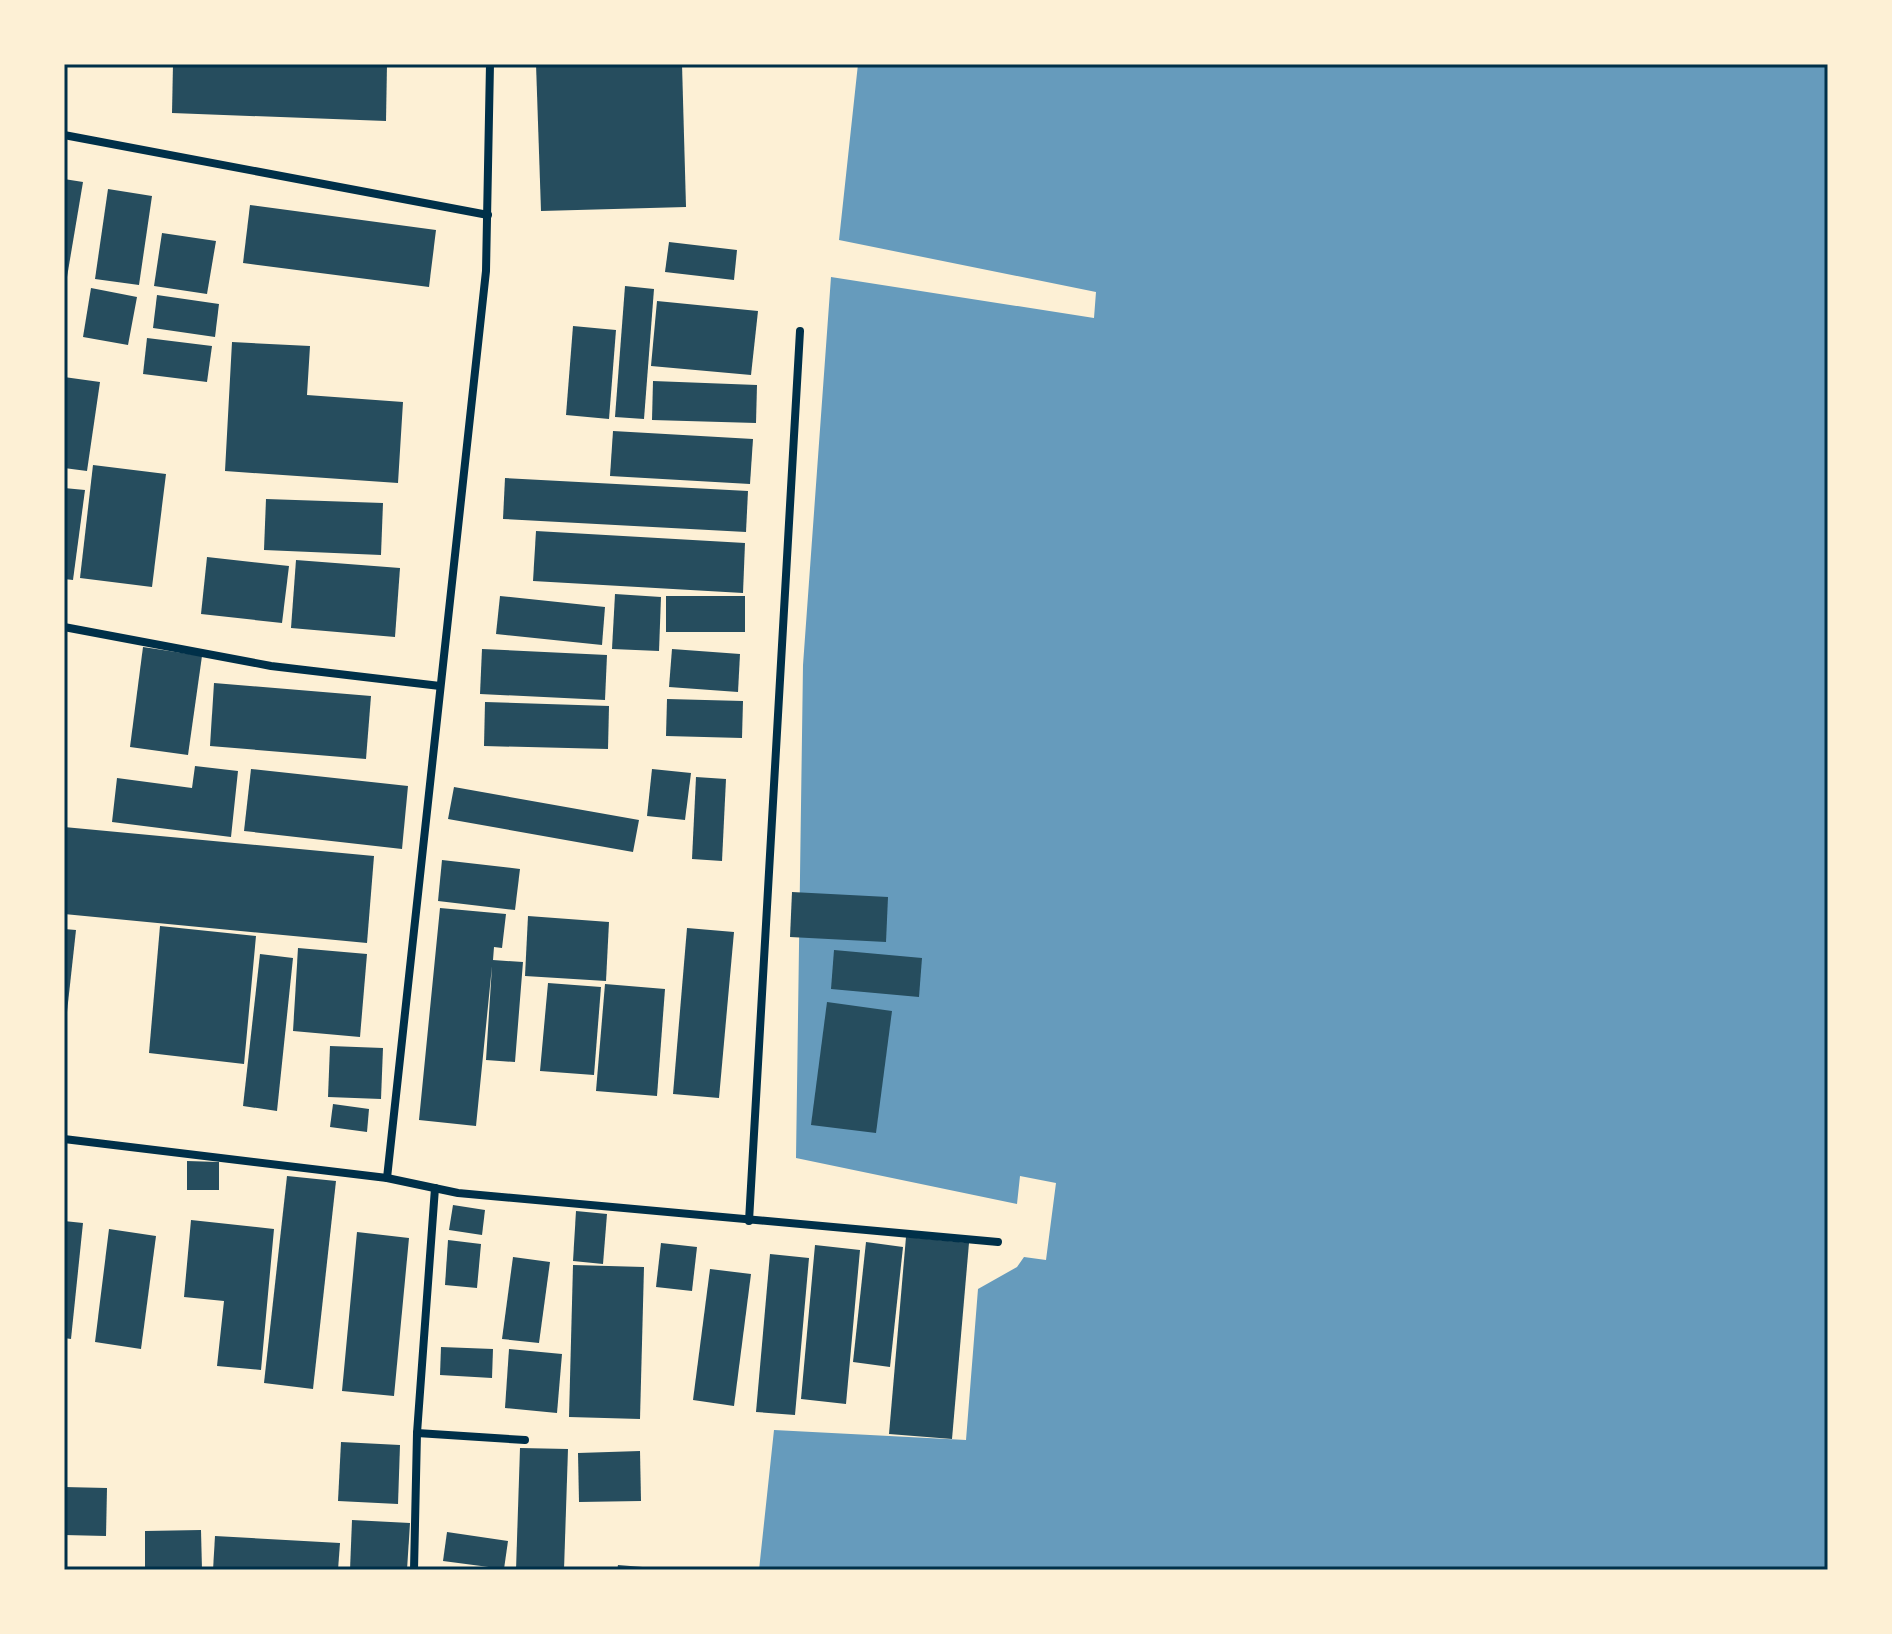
<svg xmlns="http://www.w3.org/2000/svg" width="1892" height="1634" font-family="Jost,sans-serif">
	<rect width="100%" height="100%" fill="#fdf0d5"/>
	<!-- water -->
	<polygon fill="#669bbc" points="858,64 1828,64 1828,1570 759,1570 774,1430 966,1440 978,1289 1017,1267 1024,1257 1046,1260 1056,1183 1020,1176 1017,1204 796,1158 803,665 831,277 1094,318 1096,292 839,240"/>
	<!-- building -->
	<g fill="#264d5e">
		<polygon points="173,64 387,64 386,121 172,113"/>
		<polygon points="536,64 682,64 686,207 541,211"/>
		<polygon points="64,179 83,182 66,283 64,283"/>
		<polygon points="108,189 152,196 139,285 95,279"/>
		<polygon points="250,205 436,230 429,287 243,263"/>
		<polygon points="162,233 216,241 207,294 154,286"/>
		<polygon points="669,242 737,250 734,280 665,272"/>
		<polygon points="625,286 654,289 644,419 615,417"/>
		<polygon points="91,288 137,297 128,345 83,337"/>
		<polygon points="157,295 219,304 215,337 153,328"/>
		<polygon points="657,301 758,311 751,375 651,366"/>
		<polygon points="573,326 616,330 609,419 566,415"/>
		<polygon points="147,338 212,346 207,382 143,374"/>
		<polygon points="232,342 310,346 307,395 403,402 398,483 225,471"/>
		<polygon points="64,377 100,382 87,471 64,468"/>
		<polygon points="653,381 757,385 756,423 652,420"/>
		<polygon points="613,431 753,439 750,484 610,476"/>
		<polygon points="93,465 166,474 152,587 80,578"/>
		<polygon points="505,478 748,491 746,532 503,519"/>
		<polygon points="64,488 85,490 73,580 64,579"/>
		<polygon points="266,499 383,503 381,555 264,550"/>
		<polygon points="536,531 745,543 743,593 533,581"/>
		<polygon points="207,557 289,566 282,623 201,614"/>
		<polygon points="296,560 400,568 395,637 291,628"/>
		<polygon points="615,594 661,597 659,651 612,649"/>
		<polygon points="500,596 605,607 602,645 496,634"/>
		<rect x="666" y="596" width="79" height="36"/>
		<polygon points="143,647 202,656 188,755 130,747"/>
		<polygon points="482,649 607,655 605,700 480,694"/>
		<polygon points="672,649 740,654 738,692 669,687"/>
		<polygon points="214,683 371,696 366,759 210,746"/>
		<polygon points="667,699 743,701 742,738 666,736"/>
		<polygon points="485,702 609,706 608,749 484,746"/>
		<polygon points="195,766 238,771 231,837 112,822 117,778 192,788"/>
		<polygon points="251,769 408,786 402,849 244,831"/>
		<polygon points="652,769 691,773 685,820 647,816"/>
		<polygon points="696,777 726,779 722,861 692,859"/>
		<polygon points="454,787 639,820 633,852 448,819"/>
		<polygon points="64,827 374,856 367,943 64,914"/>
		<polygon points="442,860 520,869 515,910 438,901"/>
		<polygon points="792,892 888,897 886,942 790,937"/>
		<polygon points="440,908 506,914 502,948 494,947 493,960 523,962 515,1062 486,1060 492,966 476,1126 419,1120"/>
		<polygon points="528,916 609,922 606,981 525,976"/>
		<polygon points="160,926 256,936 244,1064 149,1053"/>
		<polygon points="687,928 734,932 719,1098 673,1094"/>
		<polygon points="64,929 76,930 66,1021 64,1021"/>
		<polygon points="298,948 367,954 360,1037 293,1031"/>
		<polygon points="834,950 922,958 919,997 831,989"/>
		<polygon points="260,954 293,958 277,1111 243,1106"/>
		<polygon points="548,983 601,987 594,1075 540,1071"/>
		<polygon points="605,984 665,989 657,1096 596,1091"/>
		<polygon points="827,1002 892,1011 876,1133 811,1125"/>
		<polygon points="330,1046 383,1048 381,1099 328,1097"/>
		<polygon points="333,1104 369,1109 367,1132 330,1127"/>
		<polygon points="187,1161 219,1162 219,1190 187,1190"/>
		<polygon points="287,1176 336,1181 313,1389 264,1383"/>
		<polygon points="453,1205 485,1210 482,1235 449,1230"/>
		<polygon points="576,1211 607,1214 603,1264 573,1261"/>
		<polygon points="191,1220 274,1229 261,1370 217,1366 224,1301 184,1297"/>
		<polygon points="64,1221 83,1223 71,1339 64,1338"/>
		<polygon points="109,1229 156,1236 141,1349 95,1342"/>
		<polygon points="357,1232 409,1238 394,1396 342,1391"/>
		<polygon points="906,1237 969,1243 952,1439 889,1434"/>
		<polygon points="448,1240 481,1244 477,1288 445,1285"/>
		<polygon points="866,1242 903,1247 890,1367 853,1362"/>
		<polygon points="661,1243 697,1247 692,1291 656,1287"/>
		<polygon points="815,1245 860,1250 846,1404 801,1399"/>
		<polygon points="770,1254 809,1258 795,1415 756,1412"/>
		<polygon points="513,1257 550,1262 539,1343 502,1339"/>
		<polygon points="573,1265 644,1267 640,1419 569,1417"/>
		<polygon points="710,1269 751,1274 734,1406 693,1400"/>
		<polygon points="441,1347 493,1349 492,1378 440,1375"/>
		<polygon points="509,1349 562,1354 557,1413 505,1408"/>
		<polygon points="341,1442 400,1445 398,1504 338,1501"/>
		<polygon points="520,1448 568,1449 564,1570 516,1570"/>
		<polygon points="640,1451 641,1501 579,1502 578,1453"/>
		<polygon points="64,1487 107,1488 106,1536 64,1535"/>
		<polygon points="352,1520 410,1523 407,1570 350,1570"/>
		<polygon points="201,1530 202,1570 145,1570 145,1531"/>
		<polygon points="447,1532 508,1541 504,1569 443,1561"/>
		<polygon points="215,1536 340,1543 338,1570 213,1570"/>
		<polygon points="618,1565 655,1568 655,1570 617,1570"/>
	</g>
	<g fill="none" stroke-linecap="round" stroke-linejoin="round">
		<!-- minor -->
		<g stroke="#003049" stroke-width="8">
			<polyline points="64,135 488,215"/>
			<polyline points="64,627 271,666 440,686"/>
			<polyline points="64,1139 387,1178 458,1193 998,1242"/>
			<polyline points="387,1178 486,271 490,64"/>
			<polyline points="749,1221 800,331"/>
			<polyline points="417,1433 525,1440"/>
			<polyline points="414,1570 417,1433 435,1188"/>
		</g>
	</g>
	<!-- border -->
	<rect width="1892" height="1634" fill="none" stroke="#fdf0d5" stroke-width="132"/>
	<rect x="66" y="66" width="1760" height="1502" fill="none" stroke="#003049" stroke-width="3"/>
</svg>
